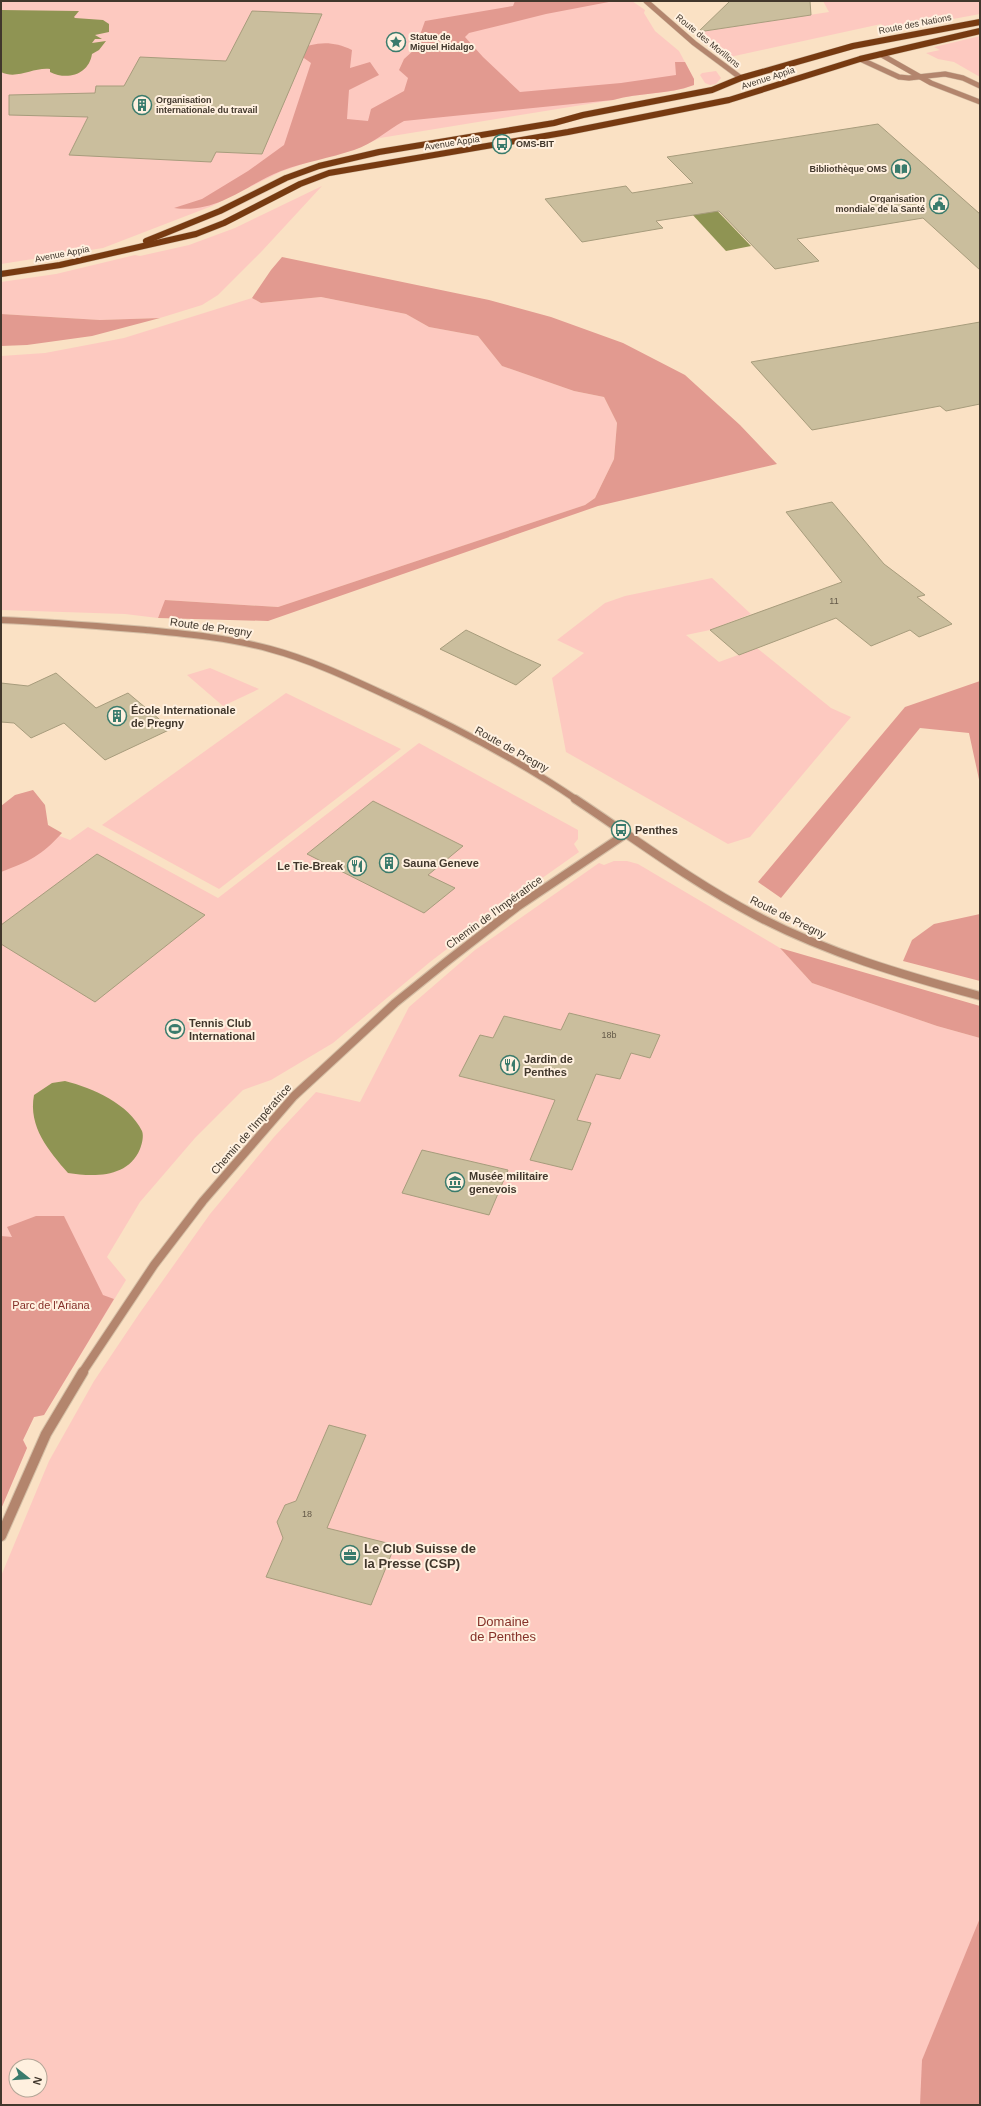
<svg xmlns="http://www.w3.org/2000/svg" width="981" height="2106" font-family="Arial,sans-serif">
	<rect width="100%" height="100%" fill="#fae1c4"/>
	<!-- green -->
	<g fill="#fdc9c0" fill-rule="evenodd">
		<path d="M1,1H632L645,10L644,13L655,31L679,51L694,79V85C668,95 640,92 613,100L380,138L354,150L320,158L280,172L212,206L103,248L1,264Z"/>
		<polygon points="823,1 980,1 980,14 888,31 881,24 730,57 698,32 829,12"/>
		<polygon points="980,36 980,77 954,62 938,59 926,53 940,50 934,47"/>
		<polygon points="716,71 721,78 716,84 710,85 705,83 700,75 702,73"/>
		<polygon points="322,186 262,251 218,295 202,305 160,318 100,320 1,314 1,282 56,274 135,255 140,256 189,245 235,228"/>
		<polygon points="321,297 406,314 429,327 478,336 502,366 574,391 604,397 617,423 614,459 595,498 585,505 278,607 166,600 158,618 125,614 1,610 1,356 45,353 124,338 252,298 261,303"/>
		<polygon points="712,578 751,614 710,630 686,635 719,662 757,648 831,708 851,717 750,837 728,844 566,752 552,678 584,653 557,640 605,603 625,596"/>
		<polygon points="210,668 259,689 223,706 187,675"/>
		<polygon points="286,693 401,749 219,889 102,825"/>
		<polygon points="419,743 578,830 578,839 574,844 579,852 507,903 430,962 333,1043 271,1080 243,1090 195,1138 140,1202 107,1257 126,1280 44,1415 34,1417 23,1440 27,1448 1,1509 1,846 31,825 70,840 88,827 218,898"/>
		<path d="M614,861H627L638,864L780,948L812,983L937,1026L980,1038V2105H1V1576L49,1461L94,1381L139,1314L210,1214L274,1137L316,1092L360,1102L409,1007L475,950L599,863L604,865ZM16,2066H40V2090H16Z"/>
	</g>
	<!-- forest -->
	<g fill="#e29a90">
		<path d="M515,1H614L546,14L469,33L465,37L483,57L520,92L621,83L676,75L675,62H685L694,79V85C668,95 640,92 613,100L404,121C386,131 374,143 354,150C330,158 305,162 281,171C244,186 217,214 174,208L202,199L248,171L284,145L311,63L294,51C315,42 331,40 352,50L350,68L370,62L379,75L349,90L347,119L368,121L371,109L404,91L408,78L399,70L404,59L415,49L425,21L513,6Z"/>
		<polygon points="282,257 489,300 551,317 623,343 685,375 740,425 777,464 598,506 268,621 158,618 165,600 278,607 585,505 595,498 614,459 617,423 604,397 574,391 502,366 478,336 429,327 406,314 321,297 261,303 252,298 271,270"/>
		<polygon points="1,314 100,320 160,318 92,336 27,345 1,346"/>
		<polygon points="980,681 980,784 969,733 920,728 781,898 758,882 905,707"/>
		<path d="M33,790L45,805L48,825L62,833C41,856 30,861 1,872V806L15,795Z"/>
		<polygon points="980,914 980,981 903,961 912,940 934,924"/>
		<polygon points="780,948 980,1006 980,1038 937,1026 812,983"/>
		<polygon points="36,1216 64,1216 103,1295 114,1299 44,1415 34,1417 23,1440 27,1448 1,1509 1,1236 12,1237 7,1227"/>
		<polygon points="980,1918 980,2105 920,2105 922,2060"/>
	</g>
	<!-- water -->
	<g fill="#8f9453">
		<path d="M1,10L79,11L74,17L75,18L103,20L109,24V32L95,35L102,39H95L92,43L106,41L99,50L92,54C89,74 68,81 50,72V69C33,67 17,80 1,72Z"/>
		<polygon points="703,196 751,246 726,251 679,200"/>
		<path d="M65,1081C93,1088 129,1104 142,1131C144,1136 142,1144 140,1149C128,1178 94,1177 68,1173C49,1151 28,1127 34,1095L52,1083Z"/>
	</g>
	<!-- building -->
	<g fill="#cabe9d" stroke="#a79c7c">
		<polygon points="730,1 810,1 811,15 698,32"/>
		<polygon points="252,11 322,14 262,154 216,152 211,162 69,155 88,117 9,115 9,95 95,93 96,86 124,86 140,57 226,61"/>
		<polygon points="878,124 980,214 980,270 923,218 797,239 819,261 775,269 719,211 656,221 663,228 582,242 545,199 626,186 632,193 693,183 667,157"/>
		<polygon points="980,322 980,404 946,411 940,406 812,430 751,362"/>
		<polygon points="832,502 884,564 925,595 917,597 952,624 919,637 910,630 871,646 836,618 739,655 710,630 842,582 786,512"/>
		<polygon points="466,630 512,652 541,665 516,685 440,649"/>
		<polygon points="56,673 96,708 128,693 171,729 105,760 64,723 31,738 14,723 1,722 1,683 28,686"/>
		<polygon points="373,801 463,846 428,875 455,888 424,913 307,854"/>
		<polygon points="97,854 205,915 95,1002 1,944 1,925"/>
		<polygon points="569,1013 660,1035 650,1058 631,1053 620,1079 596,1074 577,1120 591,1123 572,1170 530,1160 555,1100 459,1076 480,1035 493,1038 504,1016 561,1030"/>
		<polygon points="422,1150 508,1170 489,1215 402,1193"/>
		<polygon points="329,1425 366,1435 327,1528 395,1545 371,1605 266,1577 283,1538 277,1522 285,1505 296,1501"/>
	</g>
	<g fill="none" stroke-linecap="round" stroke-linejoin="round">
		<defs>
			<g id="minor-far2">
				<polyline points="880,54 931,83 980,102"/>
				<polyline points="860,59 899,77 909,78 945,74 963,78 980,86"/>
			</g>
			<polyline id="minor-far1" points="82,1373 154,1265 203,1201 294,1096 395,1003 446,962 517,907 627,833"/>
			<polyline id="minor" points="1,1536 46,1434 83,1372"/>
			<polyline id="tertiary-far2" points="646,1 694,43 741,78"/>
			<path id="tertiary-far1" d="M1,620C49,622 97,626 146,630C187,634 230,638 270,649C311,660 349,678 388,696C453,726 517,759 577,800"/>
			<path id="tertiary" d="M575,799C634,838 692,882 755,915C827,953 903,975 980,996"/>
			<g id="primary">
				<polyline points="146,241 220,211 286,178 319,166 379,152 554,123 583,115 712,90 741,78 853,46 980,22"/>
				<polyline points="1,274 60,265 196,234 224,223 300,184 329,173 568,132 729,100 860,59 980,31"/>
			</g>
		</defs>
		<!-- minor-far2 casing -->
		<use href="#minor-far2" stroke="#d5bfa6" stroke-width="6"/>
		<!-- minor-far1 casing -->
		<use href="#minor-far1" stroke="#d5bfa6" stroke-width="10"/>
		<!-- minor casing -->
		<use href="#minor" stroke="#d5bfa6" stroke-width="12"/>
		<!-- tertiary-far2 casing -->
		<use href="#tertiary-far2" stroke="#d5bfa6" stroke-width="6"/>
		<!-- tertiary-far1 casing -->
		<use href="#tertiary-far1" stroke="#d5bfa6" stroke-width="8"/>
		<!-- tertiary casing -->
		<use href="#tertiary" stroke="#d5bfa6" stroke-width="10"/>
		<!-- primary casing -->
		<use href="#primary" stroke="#d5bfa6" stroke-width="7"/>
		<!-- minor-far2 -->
		<use href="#minor-far2" stroke="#b3856d" stroke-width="5"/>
		<!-- minor-far1 -->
		<use href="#minor-far1" stroke="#b3856d" stroke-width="8"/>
		<!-- minor -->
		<use href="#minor" stroke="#b3856d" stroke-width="10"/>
		<!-- tertiary-far2 -->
		<use href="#tertiary-far2" stroke="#b3856d" stroke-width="5"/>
		<!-- tertiary-far1 -->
		<use href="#tertiary-far1" stroke="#b3856d" stroke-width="6"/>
		<!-- tertiary -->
		<use href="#tertiary" stroke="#b3856d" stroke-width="8"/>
		<!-- primary -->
		<use href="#primary" stroke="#773a11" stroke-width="6"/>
	</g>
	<!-- icons -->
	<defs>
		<symbol id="sight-ring" viewBox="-11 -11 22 22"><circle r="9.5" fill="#fff0df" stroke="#3a7b6c" stroke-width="1.5"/><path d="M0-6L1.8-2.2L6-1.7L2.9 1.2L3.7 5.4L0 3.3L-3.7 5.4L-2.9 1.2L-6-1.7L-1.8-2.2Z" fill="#3a7b6c"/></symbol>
		<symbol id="building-ring" viewBox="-11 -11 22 22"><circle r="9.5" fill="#fff0df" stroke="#3a7b6c" stroke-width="1.5"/><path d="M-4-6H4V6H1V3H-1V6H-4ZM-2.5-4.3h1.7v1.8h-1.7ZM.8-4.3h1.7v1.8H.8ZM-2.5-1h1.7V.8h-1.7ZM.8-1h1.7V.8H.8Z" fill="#3a7b6c"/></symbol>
		<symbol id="bus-ring" viewBox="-11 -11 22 22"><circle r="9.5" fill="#fff0df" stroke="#3a7b6c" stroke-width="1.5"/><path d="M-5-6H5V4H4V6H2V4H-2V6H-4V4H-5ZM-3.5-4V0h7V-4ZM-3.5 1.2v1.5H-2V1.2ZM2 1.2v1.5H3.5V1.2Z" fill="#3a7b6c"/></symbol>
		<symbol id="library-ring" viewBox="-11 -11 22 22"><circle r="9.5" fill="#fff0df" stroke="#3a7b6c" stroke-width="1.5"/><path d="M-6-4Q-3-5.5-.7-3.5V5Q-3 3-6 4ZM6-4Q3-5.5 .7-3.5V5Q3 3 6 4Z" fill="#3a7b6c"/></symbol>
		<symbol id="civic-ring" viewBox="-11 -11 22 22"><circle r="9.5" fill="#fff0df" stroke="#3a7b6c" stroke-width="1.5"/><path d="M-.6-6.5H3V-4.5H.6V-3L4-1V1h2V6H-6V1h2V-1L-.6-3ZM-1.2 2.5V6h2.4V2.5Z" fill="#3a7b6c"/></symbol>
		<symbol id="restaurant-ring" viewBox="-11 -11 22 22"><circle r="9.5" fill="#fff0df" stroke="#3a7b6c" stroke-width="1.5"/><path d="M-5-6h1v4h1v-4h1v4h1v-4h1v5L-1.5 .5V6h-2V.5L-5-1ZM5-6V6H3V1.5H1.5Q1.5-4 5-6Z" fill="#3a7b6c"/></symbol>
		<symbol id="stadium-ring" viewBox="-11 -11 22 22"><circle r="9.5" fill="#fff0df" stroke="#3a7b6c" stroke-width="1.5"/><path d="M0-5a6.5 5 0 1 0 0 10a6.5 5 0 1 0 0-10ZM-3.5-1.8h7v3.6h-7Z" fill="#3a7b6c"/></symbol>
		<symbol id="museum-ring" viewBox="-11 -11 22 22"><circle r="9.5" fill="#fff0df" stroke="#3a7b6c" stroke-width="1.5"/><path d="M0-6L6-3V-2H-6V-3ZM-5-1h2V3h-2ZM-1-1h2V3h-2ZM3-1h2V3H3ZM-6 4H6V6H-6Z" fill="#3a7b6c"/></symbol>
		<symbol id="office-ring" viewBox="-11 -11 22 22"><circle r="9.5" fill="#fff0df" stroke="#3a7b6c" stroke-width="1.5"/><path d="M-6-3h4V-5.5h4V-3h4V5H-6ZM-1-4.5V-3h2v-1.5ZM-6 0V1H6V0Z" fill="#3a7b6c"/></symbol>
	</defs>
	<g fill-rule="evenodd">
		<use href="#sight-ring" x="385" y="31" width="22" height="22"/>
		<use href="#building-ring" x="131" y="94" width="22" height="22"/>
		<use href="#bus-ring" x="491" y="133" width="22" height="22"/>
		<use href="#library-ring" x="890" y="158" width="22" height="22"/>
		<use href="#civic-ring" x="928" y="193" width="22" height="22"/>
		<use href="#building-ring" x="106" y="705" width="22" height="22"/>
		<use href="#bus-ring" x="610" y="819" width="22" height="22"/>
		<use href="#building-ring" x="378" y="852" width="22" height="22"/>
		<use href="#restaurant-ring" x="346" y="855" width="22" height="22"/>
		<use href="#stadium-ring" x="164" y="1018" width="22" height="22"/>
		<use href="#restaurant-ring" x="499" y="1054" width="22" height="22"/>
		<use href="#museum-ring" x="444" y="1171" width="22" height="22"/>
		<use href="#office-ring" x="339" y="1544" width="22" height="22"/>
	</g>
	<g text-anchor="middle" stroke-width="4" stroke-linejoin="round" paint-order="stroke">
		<!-- far-street labels -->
		<g font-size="9" fill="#41372c" stroke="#fff0df">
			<text transform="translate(915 24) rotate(-11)" y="3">Route des Nations</text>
			<text transform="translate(708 41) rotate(39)" y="3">Route des Morillons</text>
			<text transform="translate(768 78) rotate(-18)" y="3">Avenue Appia</text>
			<text transform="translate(452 143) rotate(-9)" y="3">Avenue Appia</text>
			<text transform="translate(62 254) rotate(-11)" y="3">Avenue Appia</text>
		</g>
		<!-- far-poi labels -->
		<g font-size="9" font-weight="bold" fill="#41372c" stroke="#fff0df" text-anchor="start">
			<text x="410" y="40">Statue de<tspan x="410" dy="10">Miguel Hidalgo</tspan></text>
			<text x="156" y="103">Organisation<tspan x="156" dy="10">internationale du travail</tspan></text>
			<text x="516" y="147">OMS-BIT</text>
			<text x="887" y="172" text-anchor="end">Bibliothèque OMS</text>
			<text x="925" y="202" text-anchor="end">Organisation<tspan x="925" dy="10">mondiale de la Santé</tspan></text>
		</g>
		<!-- number labels -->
		<g font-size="9" fill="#635948">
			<text x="834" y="604">11</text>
			<text x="609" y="1038">18b</text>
			<text x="307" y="1517">18</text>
		</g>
		<!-- street labels -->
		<g font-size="11" fill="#41372c" stroke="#fff0df">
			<text transform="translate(211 627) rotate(8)" y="4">Route de Pregny</text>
			<text transform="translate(512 749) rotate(29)" y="4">Route de Pregny</text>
			<text transform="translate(494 912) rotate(-36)" y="4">Chemin de l'Impératrice</text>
			<text transform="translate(788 917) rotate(26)" y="4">Route de Pregny</text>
			<text transform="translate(251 1129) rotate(-49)" y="4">Chemin de l'Impératrice</text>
		</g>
		<!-- poi labels -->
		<g font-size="11" font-weight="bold" fill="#41372c" stroke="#fff0df" text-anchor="start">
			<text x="131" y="714">École Internationale<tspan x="131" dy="13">de Pregny</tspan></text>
			<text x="635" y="834">Penthes</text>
			<text x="403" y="867">Sauna Geneve</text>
			<text x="343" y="870" text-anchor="end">Le Tie-Break</text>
			<text x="189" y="1027">Tennis Club<tspan x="189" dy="13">International</tspan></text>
			<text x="524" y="1063">Jardin de<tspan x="524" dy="13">Penthes</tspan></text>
			<text x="469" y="1180">Musée militaire<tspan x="469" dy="13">genevois</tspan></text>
		</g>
		<!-- park labels -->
		<g font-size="11" fill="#853129" stroke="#fff0df">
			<text x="51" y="1309">Parc de l'Ariana</text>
		</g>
		<!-- near-poi labels -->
		<g font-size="13" font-weight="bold" fill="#41372c" stroke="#fff0df" text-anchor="start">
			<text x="364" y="1553">Le Club Suisse de<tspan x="364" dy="15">la Presse (CSP)</tspan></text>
		</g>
		<!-- near-park labels -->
		<g font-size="13" fill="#853129" stroke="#fff0df">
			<text x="503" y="1626">Domaine<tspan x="503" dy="15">de Penthes</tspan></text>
		</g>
	</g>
	<!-- border -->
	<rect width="981" height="2106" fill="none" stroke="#41372c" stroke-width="4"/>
	<!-- north arrow -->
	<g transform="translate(28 2078) rotate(107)"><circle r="19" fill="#fff0df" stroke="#b3a697"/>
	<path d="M0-3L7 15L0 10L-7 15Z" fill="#3a7b6c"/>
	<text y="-6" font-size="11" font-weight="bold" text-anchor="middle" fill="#41372c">N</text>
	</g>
</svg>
